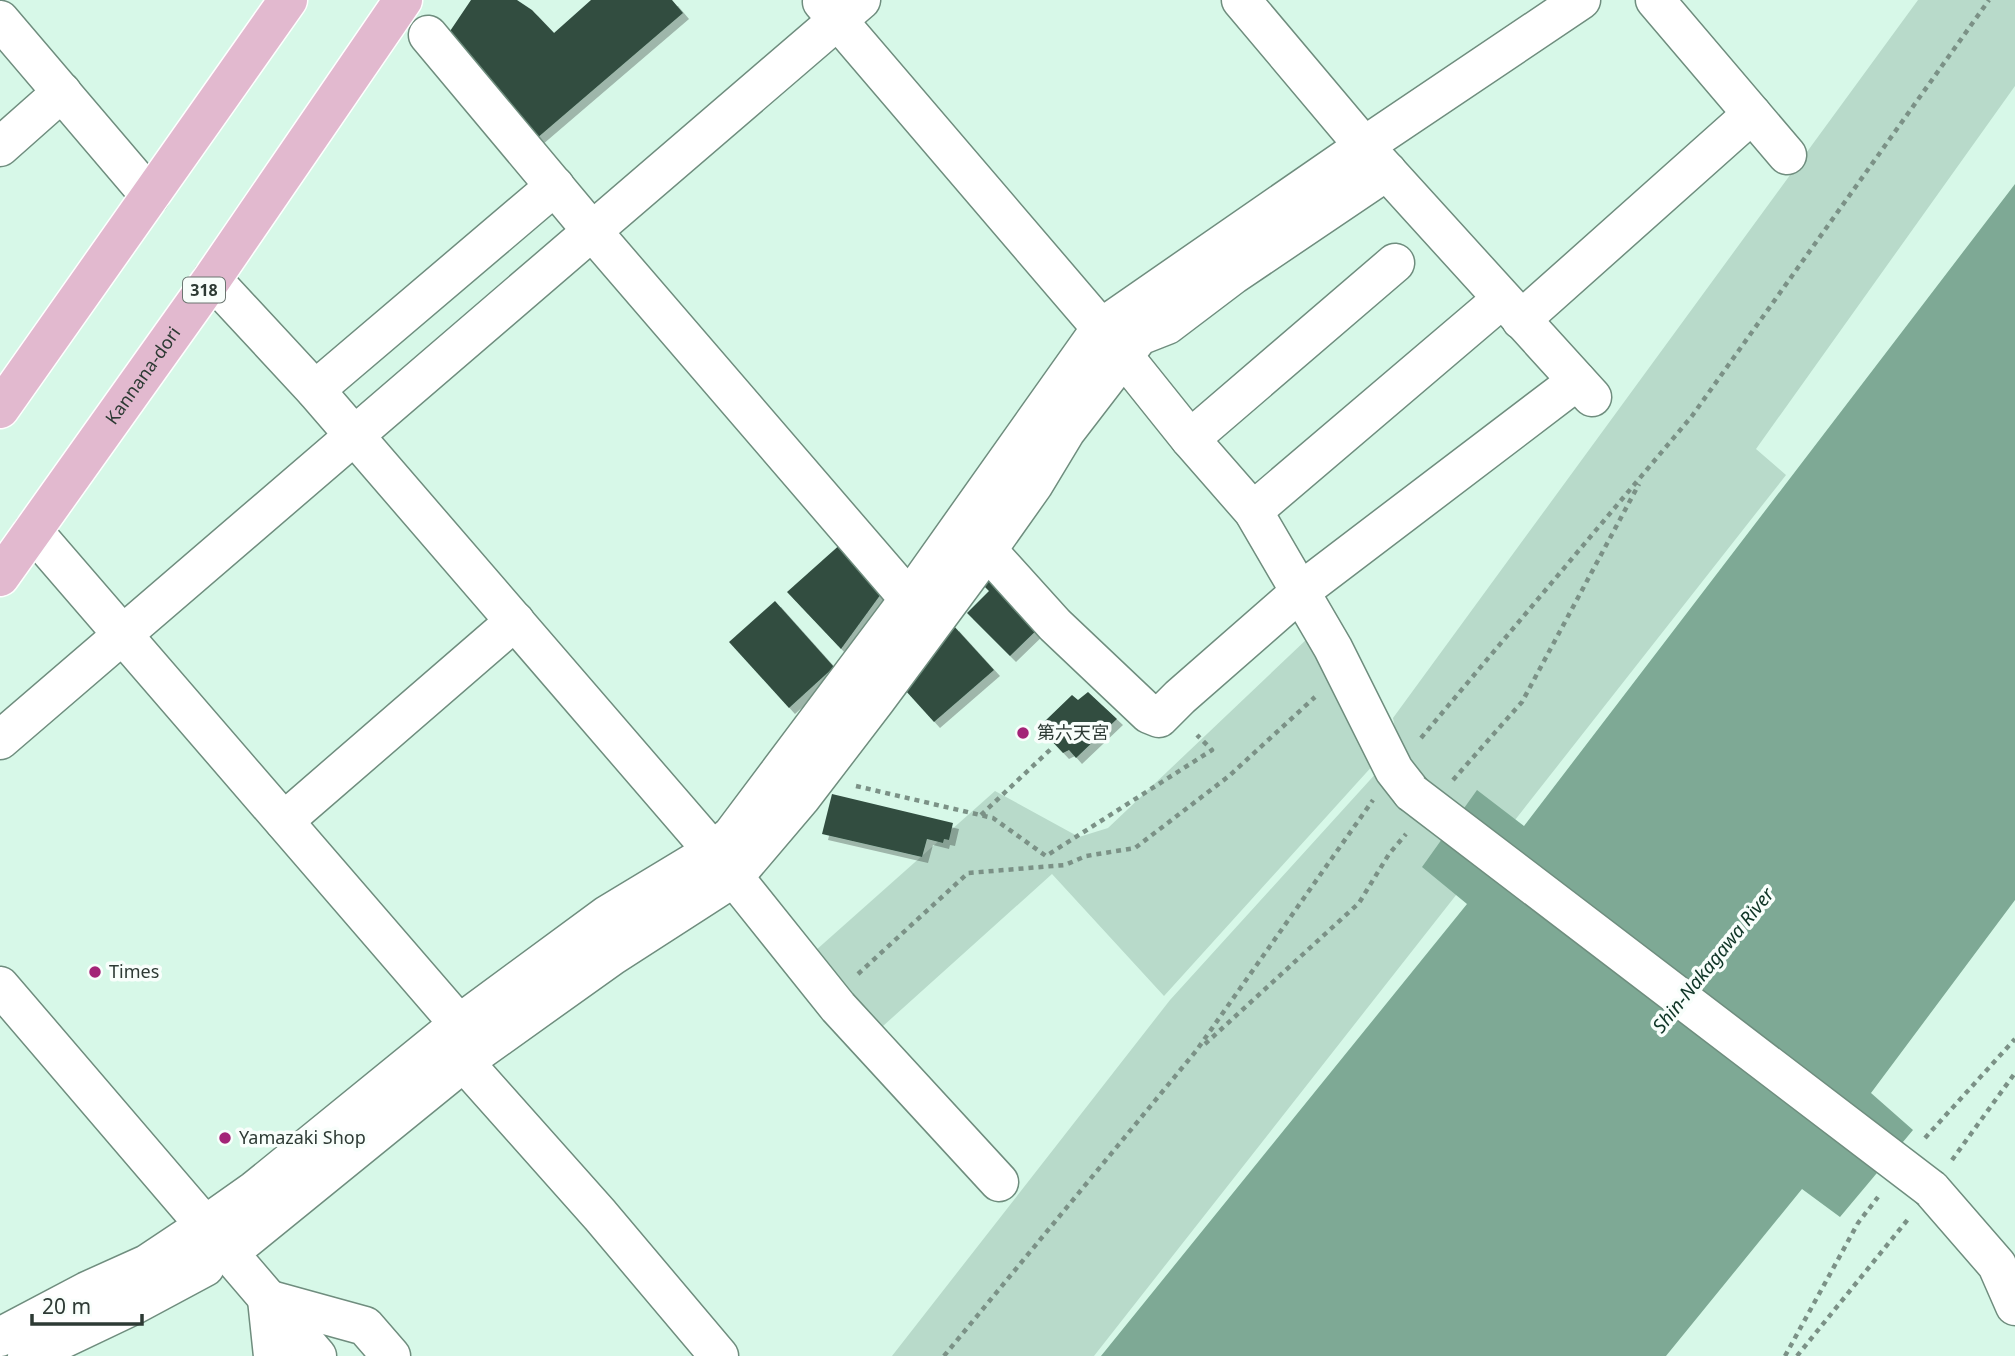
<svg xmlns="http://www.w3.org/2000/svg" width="2015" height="1356" font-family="'Noto Sans','Noto Sans JP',sans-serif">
	<defs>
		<filter id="shadow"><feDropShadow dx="6" dy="6" stdDeviation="0" flood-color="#0004"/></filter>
	</defs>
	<rect width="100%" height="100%" fill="#d7f8e8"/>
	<!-- green -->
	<g fill="#b8daca">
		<polygon points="1918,0 2015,0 2015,86 1756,449 1786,475 1094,1356 892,1356 1170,1000 1399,748 1393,718"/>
		<polygon points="1308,638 1375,763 1164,996 1052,874 873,1035 806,959 995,791 1079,837 1108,828"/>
	</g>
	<!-- water -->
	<polygon fill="#7ea995" points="2015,184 2015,900 1871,1093 1913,1130 1840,1217 1802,1189 1666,1356 1101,1356 1467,904 1422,867 1477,790 1524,826"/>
	<!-- building -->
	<g fill="#324e41" filter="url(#shadow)">
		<polygon points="471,0 517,0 532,10 554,33 591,0 672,0 683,13 536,139 444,40"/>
		<polygon points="843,542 881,594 841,649 787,592"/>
		<polygon points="996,574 1044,623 1010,656 967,613 989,591 984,586"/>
		<polygon points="775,601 834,667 789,708 729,642"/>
		<polygon points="953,625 994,670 934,722 905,690"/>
		<polygon points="1088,692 1117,719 1076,758 1069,750 1063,753 1048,737 1053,731 1045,721 1072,695 1078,700"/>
		<polygon points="832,794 953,823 949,840 944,839 943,843 927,839 922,857 822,834"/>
	</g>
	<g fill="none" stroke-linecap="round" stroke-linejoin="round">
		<defs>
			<g id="minor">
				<polyline points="1241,0 1364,146 1592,397"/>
				<polyline points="1655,0 1787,155"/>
				<polyline points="822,2 1101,328 1190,439 1253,511 1333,648 1394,770 1412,793"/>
				<polyline points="0,20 150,196"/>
				<polyline points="428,35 592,231 909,599"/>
				<polyline points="0,147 62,92"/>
				<polyline points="212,279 315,390 713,851 838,1007 999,1182"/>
				<polyline points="1521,320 1752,114"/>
				<polyline points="315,390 555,186"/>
				<polyline points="1190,439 1395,263"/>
				<polyline points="1253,511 1502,299"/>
				<polyline points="33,531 459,1024"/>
				<polyline points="970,531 1055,625 1149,714 1159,718 1180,697 1301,591 1577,381"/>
				<polyline points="0,740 861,0"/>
				<polyline points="284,821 515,621"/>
				<polyline points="0,986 317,1356"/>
				<polyline points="446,1042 600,1215 719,1356"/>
				<polyline points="1931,1189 1997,1265 2015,1306"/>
				<polyline points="246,1239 465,1061 612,956 733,878 801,798 876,700 988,549 1034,484 1066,431 1139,336 1167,325 1233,275 1387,171"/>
				<polyline points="0,1337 87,1291 147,1264 204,1226 255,1190 459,1024 607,915 713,851 732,835 909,599 1101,328 1364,146 1581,0"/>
				<polyline points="27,1356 136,1304 205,1267"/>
				<polyline points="273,1356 267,1299 365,1326 391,1356"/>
			</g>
			<g id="major">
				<polyline points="0,409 288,0"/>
				<path id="s1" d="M0,577L212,279L403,0"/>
			</g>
		</defs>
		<!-- minor casing -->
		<use href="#minor" stroke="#6f8d7e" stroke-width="41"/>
		<!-- major casing -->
		<use href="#major" stroke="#fff" stroke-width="41"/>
		<!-- path -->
		<g stroke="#7b9186" stroke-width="4.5" stroke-dasharray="5 5" stroke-linecap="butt">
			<polyline points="1421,738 1692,416 1989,0"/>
			<polyline points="1453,780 1522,702 1639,484"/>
			<polyline points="856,786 993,818 1046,856 1212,750 1197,735"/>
			<polyline points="981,815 1053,747"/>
			<polyline points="858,974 968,873 1065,865 1086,856 1135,848 1229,776 1315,697"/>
			<polyline points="1205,1044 1359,903 1389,854 1406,834"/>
			<polyline points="1925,1138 2015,1039"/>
			<polyline points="1952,1160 2015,1073"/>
			<polyline points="944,1356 1196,1051 1373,800"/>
			<polyline points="1785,1356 1858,1223 1878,1197"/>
			<polyline points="1797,1356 1909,1218"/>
		</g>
		<!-- minor -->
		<use href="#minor" stroke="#fff" stroke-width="38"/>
		<!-- major -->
		<use href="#major" stroke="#e2b9cf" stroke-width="38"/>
		<defs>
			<polyline id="minor-bridge" points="1412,793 1931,1189"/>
		</defs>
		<!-- minor-bridge casing -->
		<use href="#minor-bridge" stroke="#6f8d7e" stroke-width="41" stroke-linecap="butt"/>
		<!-- minor-bridge -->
		<use href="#minor-bridge" stroke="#fff" stroke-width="38"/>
	</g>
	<!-- markers -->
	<g fill="#a32477" stroke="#f8fefb" stroke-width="2.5">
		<circle cx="1023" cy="733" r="7"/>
		<circle cx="95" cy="972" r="7"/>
		<circle cx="225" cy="1138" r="7"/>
	</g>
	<g text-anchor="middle" stroke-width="7" stroke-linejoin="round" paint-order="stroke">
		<!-- shield labels -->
		<rect fill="#f8fefb" stroke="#6a7570" stroke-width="2" x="183" y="277.5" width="42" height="25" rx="5"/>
		<g font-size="16" font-weight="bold" fill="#2d3a34">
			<text x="204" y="296">318</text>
		</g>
		<!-- street labels -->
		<g font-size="18" fill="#2d3a34" stroke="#f8fefb">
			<text dy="6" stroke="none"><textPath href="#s1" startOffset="247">Kannana-dori</textPath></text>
		</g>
		<!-- poi labels -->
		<g font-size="18" fill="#2d3a34" stroke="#f8fefb" text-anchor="start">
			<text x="1037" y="739">第六天宮</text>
			<text x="109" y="978">Times</text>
			<text x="239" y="1144">Yamazaki Shop</text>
		</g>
		<!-- water labels -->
		<g font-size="19" font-style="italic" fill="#0f3526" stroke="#f8fefb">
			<text transform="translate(1713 960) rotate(-51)" y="7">Shin-Nakagawa River</text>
		</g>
	</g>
	<!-- scale -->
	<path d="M32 1314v10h110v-10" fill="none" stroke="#2d3a34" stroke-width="3.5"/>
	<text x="42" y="1314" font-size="21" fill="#2d3a34" stroke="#f8fefb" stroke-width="5" paint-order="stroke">20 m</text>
</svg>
